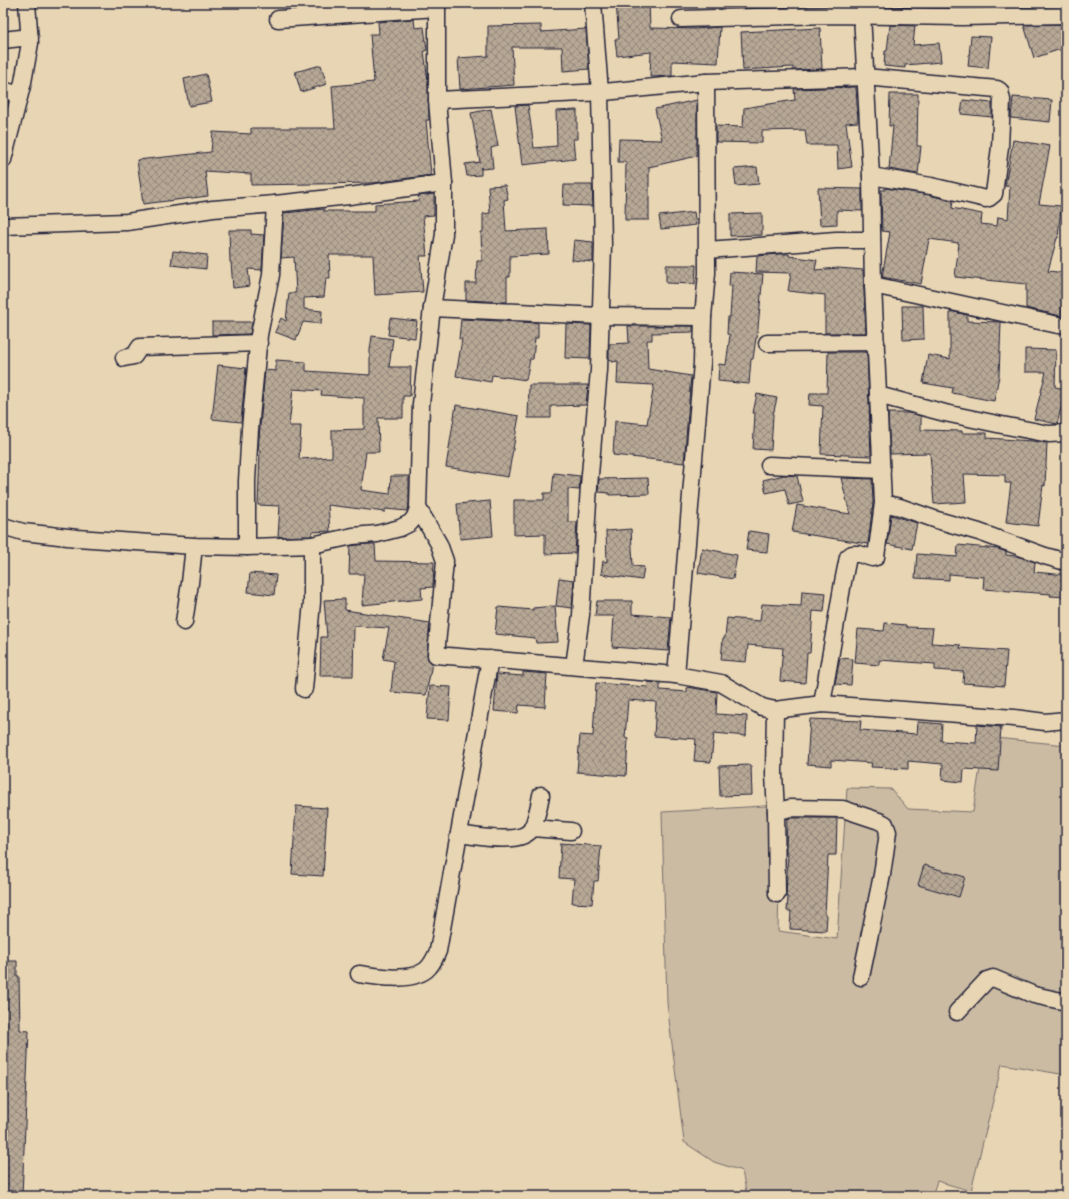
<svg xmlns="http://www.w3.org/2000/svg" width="1069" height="1199" font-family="'Comic Neue',sans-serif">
	<defs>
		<pattern id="building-cross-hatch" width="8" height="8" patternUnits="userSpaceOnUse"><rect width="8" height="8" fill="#b7a895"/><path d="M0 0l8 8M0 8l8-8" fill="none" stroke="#94887b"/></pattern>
	</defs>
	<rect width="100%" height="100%" fill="#e8d5b3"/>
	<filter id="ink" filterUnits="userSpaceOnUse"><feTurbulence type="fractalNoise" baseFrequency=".025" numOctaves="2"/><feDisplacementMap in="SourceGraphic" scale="8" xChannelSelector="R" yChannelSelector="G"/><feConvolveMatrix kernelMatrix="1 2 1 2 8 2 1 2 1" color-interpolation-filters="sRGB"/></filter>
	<g filter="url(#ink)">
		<!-- grass -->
		<polygon fill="#cbbba2" stroke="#766e6e" points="985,737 1066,745 1066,1075 1002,1064 971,1191 937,1181 932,1196 747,1196 742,1171 714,1162 684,1142 667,1003 662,812 781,805 778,931 837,939 847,788 891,789 908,809 973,812"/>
		<!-- building -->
		<g fill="url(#building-cross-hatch)" stroke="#22223b" fill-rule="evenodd">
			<polygon points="616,3 649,3 650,28 696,29 720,27 718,63 672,61 672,76 650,77 651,52 617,56 615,39 619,39"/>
			<polygon points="892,3 917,3 917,7 892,6"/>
			<polygon points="1018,3 1066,3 1066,6 1019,6"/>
			<polygon points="414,19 415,28 424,27 427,50 424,51 428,81 429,120 426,120 431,175 373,183 251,185 251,174 205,171 208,196 143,204 137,160 211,152 213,132 251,134 251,128 335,128 332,86 374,82 370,34 379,34 378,22"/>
			<polygon points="1066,24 1066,51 1058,50 1034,58 1024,25"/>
			<polygon points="541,25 541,32 586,29 589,69 563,71 562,47 512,47 514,85 460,89 458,58 488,56 488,26"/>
			<polygon points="890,25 915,26 913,45 939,43 941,62 905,65 905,68 884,66 885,51 887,51"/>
			<polygon points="820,28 822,69 793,70 793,67 743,70 741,32"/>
			<polygon points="971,36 991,37 988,68 968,66"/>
			<polygon points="321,65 327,84 301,92 295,72"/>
			<polygon points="206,74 212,102 189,106 184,79"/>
			<polygon points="856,87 858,122 846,123 852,167 838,169 837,145 807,145 805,130 762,131 762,143 716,142 716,126 743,127 744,108 795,100 794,89"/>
			<polygon points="890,94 918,94 917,146 921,146 918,174 889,169 893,126 889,126"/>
			<polygon points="1013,97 1052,100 1050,122 1011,118"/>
			<polygon points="697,100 697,156 649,167 649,220 625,220 626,162 618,162 619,139 662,140 655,109"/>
			<polygon points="963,100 992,103 992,117 961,114"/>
			<polygon points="528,105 534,148 557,146 556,111 577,110 577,139 573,139 575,159 522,165 515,106"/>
			<polygon points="491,109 498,146 491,148 493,168 481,169 481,167 481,175 467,176 465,164 480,162 471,113"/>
			<polygon points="1013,140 1050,146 1039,204 1061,206 1058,238 1057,238 1048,271 1066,273 1061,316 1026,308 1026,284 955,277 959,243 929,239 921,284 882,277 890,232 882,231 881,190 885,190 885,188 929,195 953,201 952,208 982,214 981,224 997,226 998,217 1008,219 1010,187 1005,186"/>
			<polygon points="757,167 759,184 736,186 734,169"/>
			<polygon points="505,185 508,199 504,200 506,231 548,229 549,254 510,256 510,277 507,277 507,302 466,300 466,283 476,283 477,261 482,261 481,232 483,232 483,214 490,213 488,186"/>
			<polygon points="564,185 592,185 593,206 563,205"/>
			<polygon points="818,188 862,189 862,211 837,210 837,224 820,225"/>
			<polygon points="434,194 434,215 423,216 427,256 420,256 423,292 375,295 373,255 329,255 330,278 326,278 324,297 304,298 304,309 322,311 321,324 303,322 296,340 275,332 281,318 286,321 289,293 296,293 294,257 281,258 284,213 324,209 324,211 375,211 375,204 419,201 418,196"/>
			<polygon points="694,212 696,225 661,229 659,216"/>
			<polygon points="762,213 762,235 730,236 730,214"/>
			<polygon points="229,230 251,230 251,234 264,235 262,270 248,269 250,286 233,288 231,262 230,262"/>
			<polygon points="574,240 593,242 593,262 572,260"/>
			<polygon points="173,251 207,255 206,269 171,265"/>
			<polygon points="779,254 789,254 789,256 817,260 815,270 838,268 863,270 866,333 825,333 825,295 788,291 791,273 756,272 757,256"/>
			<polygon points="666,265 696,265 695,284 666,283"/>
			<polygon points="730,272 763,274 757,338 756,338 753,359 751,359 749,384 718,381 719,364 726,365 730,335 727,334 728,317 730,317 732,286 729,286"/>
			<polygon points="902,306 923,306 924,339 903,340"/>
			<polygon points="950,311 967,315 967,321 1001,322 999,376 994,401 952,393 953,388 923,383 928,355 950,359"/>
			<polygon points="390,318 417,321 415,338 388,335"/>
			<polygon points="461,319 538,323 538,338 535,338 533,359 530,359 526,380 492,375 491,382 456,376 462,339 459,339"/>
			<polygon points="212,322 252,322 252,324 250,334 212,335"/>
			<polygon points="566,324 591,325 590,359 565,358"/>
			<polygon points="628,326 693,326 693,332 652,333 652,340 647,340 648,369 691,376 684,463 613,455 615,421 647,424 654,385 617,383 618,361 612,362 612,360 609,359 609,344 629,343"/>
			<path d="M372,336L393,339L389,367H411L410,396H403V418H378L379,452H366L361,490L390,494L391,476H409V506L407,511L385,509V512L328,505L330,531L312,532V535L311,536L278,537L280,506L258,505L260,450H258L265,370L276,371V360L306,362V371L370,375V350ZM293,389L322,391L321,395L364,398V429L332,430V457L299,459L301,426H289Z"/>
			<polygon points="1025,349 1056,350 1055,387 1066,389 1057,424 1034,419 1046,372 1025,372"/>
			<polygon points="828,352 867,352 871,456 821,454 823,406 809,405 810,393 827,393"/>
			<polygon points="218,365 246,368 241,422 212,419"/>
			<polygon points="529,385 588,385 586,405 551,406 551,418 528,418"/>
			<polygon points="757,394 777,398 773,415 771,450 753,449 755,413 753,413"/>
			<polygon points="456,405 519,416 508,477 446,467"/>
			<polygon points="888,413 910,413 921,416 921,430 962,431 962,433 987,433 987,438 1032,441 1047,443 1045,486 1043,485 1038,526 1006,522 1011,483 1005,483 1005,475 964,474 966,502 934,504 930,453 890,454"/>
			<polygon points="554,473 580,476 579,490 568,489 568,522 577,522 575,553 545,554 545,534 514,535 514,500 544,500 544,493 552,493"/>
			<polygon points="784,475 797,476 803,502 789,505 785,489 766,493 763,480"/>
			<polygon points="648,478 649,494 609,495 609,493 598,492 599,479"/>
			<polygon points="841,478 872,479 873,503 868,544 792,532 797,505 850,514"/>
			<polygon points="490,501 493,536 460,539 457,504"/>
			<polygon points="891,515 917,523 912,549 887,544"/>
			<polygon points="631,529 633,566 644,567 642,580 601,574 603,561 607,562 606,531"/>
			<polygon points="749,531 769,534 767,552 746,550"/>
			<polygon points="367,544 375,544 376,561 434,562 433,587 421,588 422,599 362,605 364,574 349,574 350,546"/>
			<polygon points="958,545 998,549 1006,552 1006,555 1016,556 1035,562 1034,572 1066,575 1066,597 1050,596 1051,594 983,589 984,577 949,574 949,580 915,578 917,554 957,557"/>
			<polygon points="702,548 737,555 733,579 698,573"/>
			<polygon points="250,573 276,575 274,595 248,592"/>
			<polygon points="559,578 574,580 572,608 556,606"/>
			<polygon points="802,591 826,593 824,612 813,611 810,653 807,653 805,683 780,681 783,648 748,645 746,662 721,660 723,638 725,638 727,618 760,621 762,604 801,606"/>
			<polygon points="345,599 345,610 430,623 427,654 428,659 432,663 426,695 391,692 394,661 383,659 389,628 354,626 353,676 320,676 321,637 327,637 324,600"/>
			<polygon points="597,601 632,601 632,614 671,617 668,651 612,647 614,616 595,616"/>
			<polygon points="555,606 558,642 536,643 535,638 495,634 498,607 533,610 533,608"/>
			<polygon points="885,623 906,625 906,627 933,628 931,643 961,645 960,648 1007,651 1004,686 963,683 964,672 935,670 935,664 879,660 879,665 855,663 858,629 884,631"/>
			<polygon points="840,658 853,659 851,685 835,684"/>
			<polygon points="523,672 547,674 545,707 519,705 518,713 494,711 497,674 523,676"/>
			<polygon points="648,682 660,683 660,690 687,692 687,687 717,692 716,714 747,716 746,736 714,733 711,762 694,761 696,739 654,736 656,702 628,700 625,738 628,739 626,776 577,772 580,735 593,736 596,683 647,687"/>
			<polygon points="430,686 451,687 449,720 427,719"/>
			<polygon points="810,719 861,721 860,730 917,734 918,722 942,724 941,741 976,743 977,725 1001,727 998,771 964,769 963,782 942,780 943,764 908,761 908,769 871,767 872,763 831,760 831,766 807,764"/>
			<polygon points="751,765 752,795 720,796 719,766"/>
			<polygon points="296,806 327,808 323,876 292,874"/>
			<polygon points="791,818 837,818 836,855 828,855 825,915 827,915 826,931 790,929 791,911 787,911 788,897 786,897 788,853 786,853 786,851 787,819"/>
			<polygon points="561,843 601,846 598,881 594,881 592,904 572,903 574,879 559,878"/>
			<polygon points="924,865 965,877 959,897 918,885"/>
			<polygon points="3,961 17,961 17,976 19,976 20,1030 29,1031 22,1196 3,1196"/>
		</g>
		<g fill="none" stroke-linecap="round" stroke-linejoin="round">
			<defs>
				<g id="minor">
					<polyline points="437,3 437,100 444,183 444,234 432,308 421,404 418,508 439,544 445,561 436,655 676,675 721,683 762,707 775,710 822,704 1014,718 1045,722 1066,720"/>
					<polyline points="278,19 437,8"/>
					<polyline points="681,19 828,15 962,17 1066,15"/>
					<polyline points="3,40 30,37"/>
					<polyline points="3,90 19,95"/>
					<polyline points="437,100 604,92 706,82 865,77 997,89 1000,91 1002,100 1000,147 994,194 989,198 986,199 931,186 871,176"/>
					<polyline points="3,160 23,82 30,43 27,3"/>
					<polyline points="3,226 127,222 213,209 275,204 349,196 444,183"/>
					<polyline points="707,250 836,240 872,240"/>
					<polyline points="873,285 1058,325"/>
					<polyline points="432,308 600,316 703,317"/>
					<polyline points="767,343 876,342"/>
					<polyline points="124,358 134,356 140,347 259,343"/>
					<polyline points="878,395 945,413 1002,425 1049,434 1066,433"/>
					<polyline points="769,465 882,470"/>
					<polyline points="883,503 900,507 937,520 979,532 1045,556 1066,562"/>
					<polyline points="3,526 23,532 77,538 194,546 247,547 312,545 353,536 377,534 400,528 410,523 415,517 418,508"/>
					<polyline points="247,547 247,481 250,429 259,335 271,275 275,204"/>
					<polyline points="184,622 190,583 194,546"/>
					<polyline points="574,666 581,615 589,486 599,370 603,245 600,92 593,3"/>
					<polyline points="676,675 702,363 703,317 707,273 706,82"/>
					<polyline points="304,689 312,602 312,545"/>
					<polyline points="822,704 843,582 848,557 852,554 859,554 872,558 876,557 883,503 873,285 871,176 862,15 863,3"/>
					<polyline points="775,710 774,774 776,812 777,894"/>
					<polyline points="776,812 790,808 843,809 879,821 885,824 888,832 882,875 861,977"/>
					<polyline points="532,828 571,831"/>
					<path d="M459,834C475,836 523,846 532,828C537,818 539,806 541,795"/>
					<path d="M359,974C378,977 410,982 426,970C432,965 435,958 438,951L490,659"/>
					<polyline points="957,1012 987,980 993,978 1034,995 1066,1002"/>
				</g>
			</defs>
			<!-- minor casing -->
			<use href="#minor" stroke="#22223b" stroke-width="19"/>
			<!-- minor -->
			<use href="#minor" stroke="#e8d5b3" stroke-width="16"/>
		</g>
	</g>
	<!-- margin -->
	<rect width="1069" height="1199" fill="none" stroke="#e8d5b3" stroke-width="16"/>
	<rect x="8" y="8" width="1053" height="1183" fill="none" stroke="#22223b" stroke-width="1.5" filter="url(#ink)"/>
</svg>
